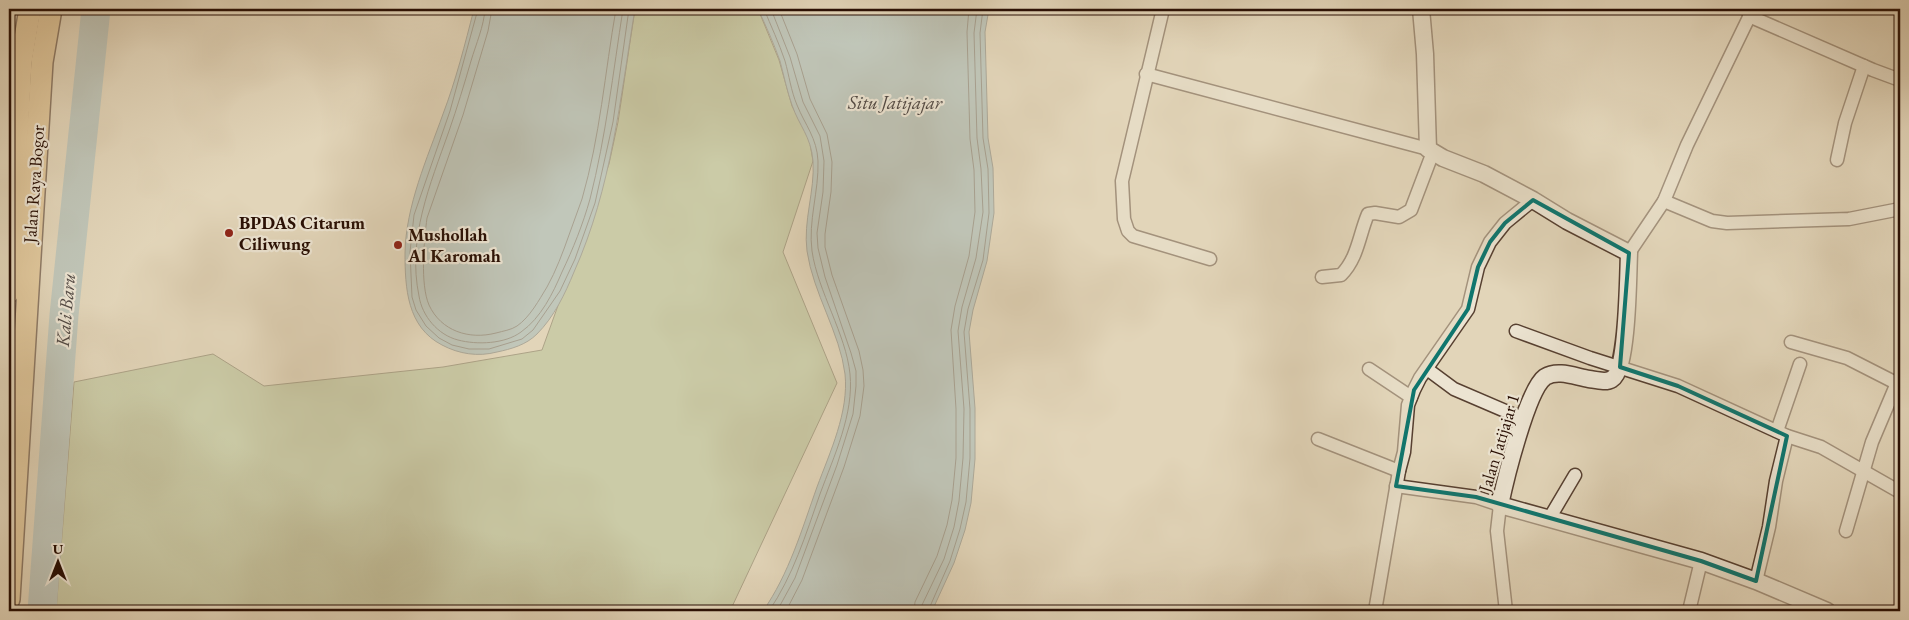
<svg xmlns="http://www.w3.org/2000/svg" width="1909" height="620" font-family="'EB Garamond',serif">
	<rect width="100%" height="100%" fill="#e2d5b9"/>
	<filter id="stains"><feTurbulence type="fractalNoise" baseFrequency=".004" numOctaves="4"/><feColorMatrix values="0 0 0 0 .2 0 0 0 0 .09 0 0 0 0 .02 0 0 0 .5 -.17"/></filter>
	<radialGradient id="worn" r=".72"><stop offset=".6" stop-color="#630" stop-opacity="0"/><stop offset="1" stop-color="#630" stop-opacity=".3"/></radialGradient>
	<!-- green -->
	<polygon fill="#b0be91" stroke="#6c664a" points="635,9 758,9 779,60 792,106 809,138 813,161 783,252 837,383 730,611 56,611 74,382 213,354 264,386 443,367 542,350 609,164 618,122"/>
	<!-- water -->
	<g fill="#9ab6ba" stroke="#6d7371">
		<path d="M474,9H635C620,99 612,187 574,272C565,294 554,317 537,334C526,345 511,349 497,352C478,357 459,354 442,345C407,327 405,288 405,253C406,205 427,159 443,114C456,80 465,44 474,9Z"/>
		<path d="M758,9H989L985,32L988,138L993,168L994,213L987,261L973,310L969,332L975,408V459L971,503L965,530L954,563L932,611H763C789,574 802,529 817,487C830,452 849,412 845,374C840,333 813,293 807,251C803,221 815,191 813,161C811,136 799,126 792,105C787,91 784,76 780,61C774,44 766,26 758,9Z"/>
	</g>
	<g fill="none" stroke-linecap="round" stroke-linejoin="round">
		<!-- shore -->
		<g stroke="#62625f" stroke-width="1">
			<polyline points="478,9 450,111 414,215 410,252 412,297 416,310 426,326 439,338 452,345 469,349 489,349 522,339 533,330 560,291 575,259 595,203 613,122 629,9"/>
			<path d="M485,9C484,26 476,44 471,61C464,85 457,108 449,131C430,185 407,238 419,296C422,316 438,335 458,340C477,345 505,344 521,332C541,318 553,293 562,272C573,249 583,224 590,199C606,136 613,73 623,9"/>
			<path d="M492,9L488,31L463,115L427,218C424,241 420,284 429,305C441,331 469,340 496,333C503,331 511,330 517,326C530,317 539,300 547,287C556,271 563,252 569,235C573,223 578,211 582,199C600,137 605,72 616,9"/>
			<path d="M764,9C771,26 779,43 785,61C789,75 791,91 797,105C805,125 817,138 818,161C819,191 808,221 812,251C818,292 846,334 850,374C854,414 834,456 820,494C806,534 793,576 769,611"/>
			<polyline points="771,9 790,57 803,102 820,136 824,161 823,192 817,233 818,248 825,277 851,353 856,371 856,386 853,414 837,465 795,578 777,611"/>
			<polyline points="779,9 797,54 810,99 827,134 832,162 831,192 825,234 825,247 832,275 859,351 863,370 864,386 860,416 844,467 802,580 786,611"/>
			<polyline points="914,611 915,602 937,556 947,525 952,500 956,458 956,409 951,330 955,306 969,256 975,212 974,170 970,139 967,32 969,9"/>
			<polyline points="921,611 922,605 944,559 954,527 959,501 963,458 964,409 958,331 962,307 976,258 983,212 981,169 977,138 974,33 977,9"/>
			<polyline points="928,611 950,561 960,529 966,502 970,458 970,409 964,332 968,309 983,260 989,213 988,169 983,138 980,33 983,9"/>
		</g>
		<!-- river -->
		<polyline stroke="#9ab6ba" stroke-width="29" points="42,611 64,315 96,9"/>
		<defs>
			<g id="minor">
				<polyline points="1163,9 1122,181 1124,219 1128,231 1133,236 1210,259"/>
				<polyline points="1749,16 1873,70 1900,80"/>
				<polyline points="1146,74 1428,149"/>
				<polyline points="1837,160 1845,123 1864,66"/>
				<polyline points="1664,201 1712,221 1727,223 1849,219 1900,209"/>
				<polyline points="1629,253 1664,201 1687,145 1753,9"/>
				<path d="M1322,277L1341,275C1358,258 1359,235 1368,214L1375,213L1399,217L1411,210L1433,152"/>
				<polyline points="1516,331 1590,358 1678,386 1787,436 1821,447 1900,492"/>
				<polyline points="1791,342 1847,358 1900,385"/>
				<polyline points="1369,369 1411,397"/>
				<polyline points="1427,369 1454,389 1524,419"/>
				<polyline points="1777,431 1800,364"/>
				<polyline points="1318,439 1399,471"/>
				<polyline points="1396,486 1476,497 1500,505 1497,531 1506,611"/>
				<polyline points="1549,519 1575,475"/>
				<polyline points="1846,531 1872,442 1897,383"/>
				<polyline points="1756,581 1769,527 1776,481 1787,436"/>
				<polyline points="1375,611 1399,471 1404,452 1408,405 1414,390 1420,378 1468,309 1478,267 1490,242 1505,223 1533,200"/>
				<polyline points="1689,611 1701,561"/>
			</g>
			<path id="tertiary" d="M1421,9L1425,54L1428,149L1443,158L1484,174L1533,200L1567,221L1629,253C1628,273 1628,370 1612,379C1606,383 1596,380 1589,379C1576,377 1558,369 1545,377C1527,390 1505,481 1500,505L1701,561L1756,581L1827,611"/>
			<g id="trunk">
				<polyline points="9,292 21,62 30,9"/>
				<polyline points="9,599 42,62 51,9"/>
			</g>
		</defs>
		<!-- minor casing -->
		<use href="#minor" stroke="#574031" stroke-width="15"/>
		<!-- tertiary casing -->
		<use href="#tertiary" stroke="#574031" stroke-width="19"/>
		<!-- trunk casing -->
		<use href="#trunk" stroke="#290f04" stroke-width="24"/>
		<!-- minor -->
		<use href="#minor" stroke="#ece4d2" stroke-width="12"/>
		<!-- tertiary -->
		<use href="#tertiary" stroke="#ece4d2" stroke-width="16"/>
		<!-- trunk -->
		<use href="#trunk" stroke="#e1ba7c" stroke-width="21"/>
	</g>
	<!-- marked area -->
	<path d="M0 0H1909V620H0ZM1533,200L1629,253L1620,367L1678,386L1787,436L1756,581L1701,561L1476,497L1396,486L1414,390L1468,309L1478,267L1490,242L1505,223Z" fill="#e2d5b9" fill-opacity=".55" fill-rule="evenodd"/>
	<path fill="none" stroke="#0f766e" stroke-width="4" stroke-linejoin="round" d="M1533,200L1629,253L1620,367L1678,386L1787,436L1756,581L1701,561L1476,497L1396,486L1414,390L1468,309L1478,267L1490,242L1505,223Z"/>
	<!-- markers -->
	<g fill="#8f2418" stroke="#ece4d2" stroke-width="2">
		<circle cx="229" cy="233" r="5"/>
		<circle cx="398" cy="245" r="5"/>
	</g>
	<g text-anchor="middle" stroke-width="4.5" stroke-linejoin="round" paint-order="stroke">
		<!-- street labels -->
		<g font-size="18" fill="#290f04" stroke="#ece4d2">
			<text transform="translate(34 184) rotate(-86)" y="6">Jalan Raya Bogor</text>
			<text transform="translate(1499 443) rotate(-73)" y="6">Jalan Jatijajar 1</text>
		</g>
		<!-- poi labels -->
		<g font-size="18" font-weight="bold" fill="#290f04" stroke="#ece4d2" text-anchor="start">
			<text x="239" y="229">BPDAS Citarum<tspan x="239" dy="21">Ciliwung</tspan></text>
			<text x="408" y="241">Mushollah<tspan x="408" dy="21">Al Karomah</tspan></text>
		</g>
		<!-- water labels -->
		<g font-size="19" font-style="italic" fill="#514944" stroke="#ece4d2">
			<text x="895" y="109">Situ Jatijajar</text>
			<text transform="translate(65 310) rotate(-85)" y="7">Kali Baru</text>
		</g>
	</g>
	<!-- margin -->
	<rect width="1909" height="620" fill="none" stroke="#e2d5b9" stroke-width="30"/>
	<rect x="10" y="10" width="1889" height="600" fill="none" stroke="#290f04" stroke-width="2.5"/>
	<rect x="15" y="15" width="1879" height="590" fill="none" stroke="#290f04"/>
	<!-- north arrow -->
	<g transform="translate(58 562)" stroke="#ece4d2" stroke-width="4" paint-order="stroke">
	<path d="M0-4L9 19L0 12L-9 19Z" fill="#290f04"/>
	<text y="-8" font-size="14" font-weight="bold" text-anchor="middle" fill="#290f04">U</text>
	</g>
	<rect width="100%" height="100%" filter="url(#stains)"/>
	<rect width="100%" height="100%" fill="url(#worn)"/>
</svg>
